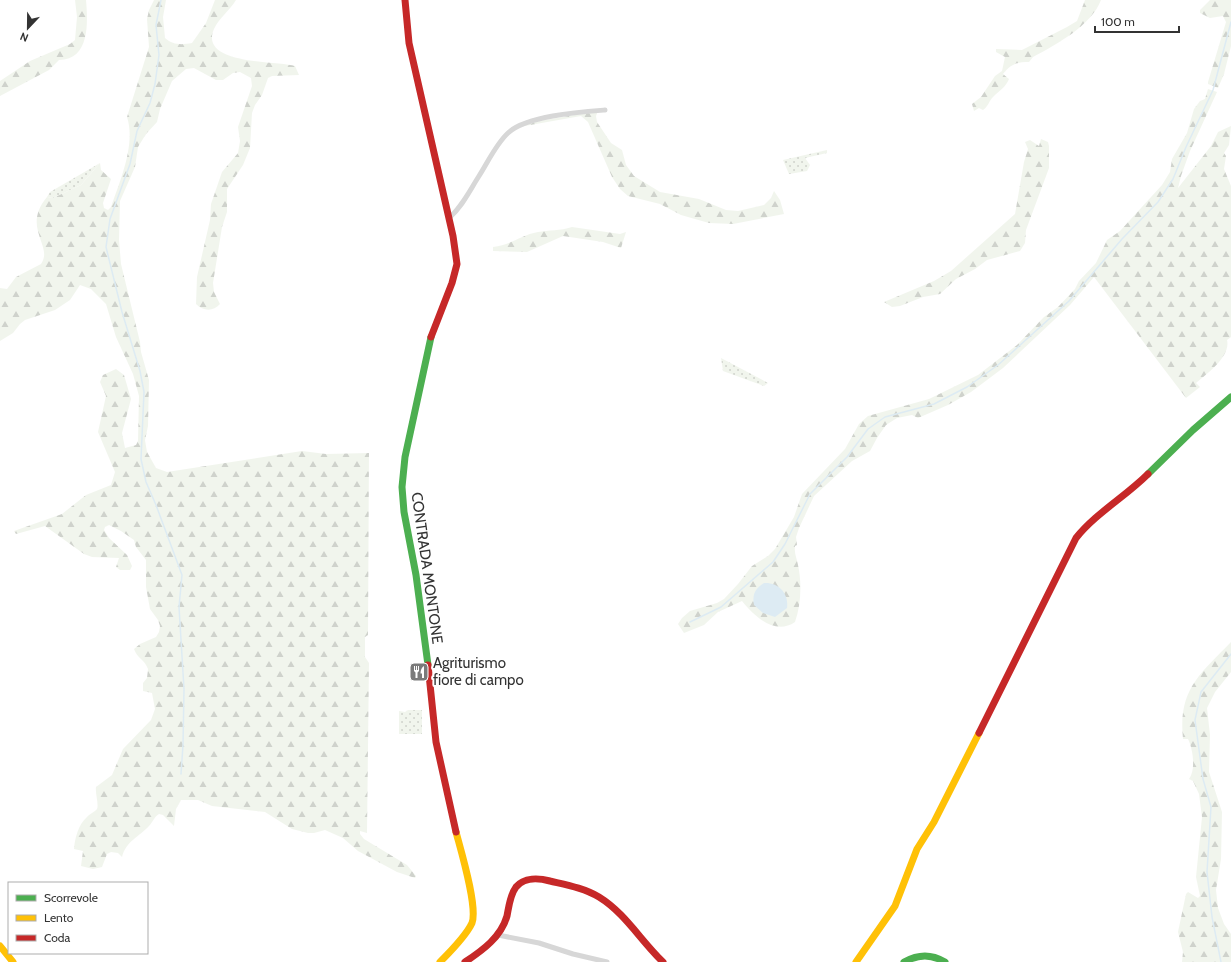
<svg xmlns="http://www.w3.org/2000/svg" width="1231" height="962" font-family="Cabin,sans-serif">
	<defs>
		<pattern id="green-dots" width="8" height="8" patternUnits="userSpaceOnUse"><rect width="8" height="8" fill="#f1f5ed"/><path d="M2 2h.1M6 6h.1" fill="none" stroke="#cfd2cc" stroke-width="1.8" stroke-linecap="round"/></pattern>
		<pattern id="forest-firs" width="22" height="20" patternUnits="userSpaceOnUse"><rect width="22" height="20" fill="#f1f5ed"/><path d="M5 1l3.5 6h-7zM16 11l3.5 6h-7z" fill="#cfd2cc"/></pattern>
	</defs>
	<rect width="100%" height="100%" fill="#fff"/>
	<!-- green -->
	<g fill="url(#green-dots)">
		<polygon points="827,150 827,153 805,158 810,165 807,171 789,174 783,160"/>
		<polygon points="100,163 81,185 53,198 47,197 50,192"/>
		<polygon points="721,358 768,383 764,386 723,371"/>
		<polygon points="408,710 422,710 422,734 399,734 399,711 405,712"/>
	</g>
	<!-- forest -->
	<g fill="url(#forest-firs)">
		<path d="M75,0H86C88,22 90,60 59,60L49,70L0,96V81L30,61L70,44L75,40L77,17Z"/>
		<path d="M154,0H166L163,17L165,38C173,45 181,45 192,43L206,23L215,0H236C230,10 219,18 214,29C198,65 279,61 295,66L299,75L272,76L268,78L262,95L255,105L252,113L250,148L243,165L227,189V212L222,227L213,283L214,292L220,304C213,312 203,311 196,304L197,277L210,220L211,204L222,172L238,153L240,141L238,127L252,86L251,78L240,72L233,73L223,80H216L194,68L186,69L172,81L160,109L157,122L146,134L138,147L135,167L120,201L119,240L121,264L140,342L141,352L149,380L148,426L145,440L147,452L156,468L167,472L302,451L326,454L369,453L368,635L365,637V657L369,663L367,833L360,831V834L364,839L407,865L416,876L415,878L397,872L358,851L343,838L325,830L314,833H308L292,829L265,812L212,806L198,800H181L176,809L174,826L163,815L159,814C154,817 153,822 149,826C139,837 126,841 122,857L118,853L111,852L107,854L102,867L93,869L81,866L83,851L74,849C75,838 78,825 87,817C89,814 95,812 97,809C99,805 95,793 96,787L112,775L123,749L151,720L155,709L152,693L143,691V683L147,678L148,669C145,660 137,658 134,649L140,644L156,637L159,632L160,626L158,620L150,609L146,587V560L136,547L134,540L121,531L109,525L105,527L104,530L109,538L127,555L132,566L130,570H120L116,567L119,558L92,557L84,554L45,526L16,534L14,531L62,514L86,495L111,485L115,472L98,432L106,396L100,382L103,375L116,369L124,375L131,399L122,433L125,448L136,445L138,441L139,396L133,374L116,337L106,304L91,289L80,285L70,300L55,310L25,320L20,324L13,333L0,341V288L7,289L16,277L41,264C54,246 21,228 47,197L53,198L81,185L100,163L101,170L111,179L103,203L104,208L108,210L111,207C120,181 136,144 127,117L149,47L147,19L149,10Z"/>
		<path d="M1085,0H1101C1091,26 1057,44 1033,57L1029,62C1017,62 1011,64 1003,74L1009,79C1006,87 999,91 993,97C989,101 988,107 983,110L979,108L974,111L972,104L981,97L995,76L1002,71L1005,57L996,52V49L1022,50L1067,27L1077,21Z"/>
		<polygon points="1210,0 1231,0 1231,46 1224,74 1218,88 1208,84 1208,82 1226,22 1223,16 1210,18 1200,13 1200,10"/>
		<path d="M1208,89L1217,92L1190,151L1181,176L1178,188L1211,146L1218,132L1231,126L1229,145L1224,153L1226,156L1224,169L1231,186V337L1227,340C1231,356 1208,373 1196,383L1200,387L1186,398L1094,277L1070,305L1003,368L971,392L948,405L918,418L912,415L897,418L886,425L877,438L870,451L852,461L814,496L799,528L796,537L797,545L795,546C794,554 797,558 798,565C802,583 801,605 795,622C775,636 754,616 742,601L718,612L704,625L684,633L678,624L682,618L690,611L717,603L724,599L738,584L752,566L768,556L775,549L794,517L802,494L845,449L859,424L868,416L929,399L978,375L1017,345L1044,317L1058,307L1075,289L1079,281L1096,263L1107,240L1120,231L1162,185L1170,172L1172,159L1187,133L1194,109L1200,101L1205,99Z"/>
		<polygon points="598,111 596,116 597,122 611,143 622,150 626,165 634,176 660,192 699,199 726,210 738,211 764,205 771,198 774,191 780,200 784,214 733,224 709,223 681,215 660,204 628,196 620,189 612,177 588,122 581,116 519,127 539,121"/>
		<polygon points="1041,139 1048,142 1049,146 1049,168 1026,230 1025,243 1020,251 987,260 975,269 956,279 940,294 923,297 900,306 892,307 884,302 934,281 951,271 1015,214 1024,162 1028,149 1025,142 1030,140 1039,146"/>
		<path d="M572,227L620,234L626,232L621,248L603,242L563,236L527,252L493,251V247C511,245 521,235 538,232C549,230 560,231 572,227Z"/>
		<path d="M1231,642V672L1215,692L1207,708L1210,735L1209,772L1222,812L1221,859L1216,890L1218,908L1224,924L1231,934V962H1182L1183,952L1178,932L1186,894L1188,892L1198,898L1200,896L1196,877L1202,817L1199,794L1193,781L1189,779C1196,770 1193,749 1188,739H1183C1178,690 1199,675 1231,642Z"/>
	</g>
	<!-- water -->
	<path fill="#ddebf3" d="M764,583C778,582 789,593 787,608L775,617L763,613L754,605C752,594 755,589 764,583Z"/>
	<g fill="none" stroke-linecap="round" stroke-linejoin="round">
		<!-- stream -->
		<g stroke="#ddebf3" stroke-width="1.5">
			<polyline points="161,0 156,25 159,55 155,84 150,103 137,131 130,164 110,219 106,247 122,312 140,371 144,392 141,459 146,482 156,505 182,575 179,607 184,689 183,745 181,774"/>
			<polyline points="690,622 721,607 773,562 785,544 810,494 847,457 868,429 885,417 934,404 967,387 998,365 1069,301 1122,239 1158,202 1173,179 1186,147 1213,90 1231,22"/>
			<polyline points="1221,962 1212,917 1207,872 1211,807 1203,779 1195,720 1201,692 1231,654"/>
		</g>
		<!-- street -->
		<g stroke="#d7d7d7" stroke-width="5">
			<path d="M449,218C462,207 470,190 479,176C488,162 496,144 508,133C526,116 580,112 605,110"/>
			<polyline points="498,935 539,943 573,954 607,962"/>
		</g>
		<!-- fast -->
		<g stroke="#4caf50" stroke-width="7">
			<polyline points="1148,474 1193,430 1231,397"/>
			<polyline points="428,665 416,575 404,512 402,487 405,457 431,337"/>
			<path d="M904,962C919,954 931,954 945,962"/>
		</g>
		<!-- slow -->
		<g stroke="#ffc107" stroke-width="7">
			<polyline points="0,946 13,962"/>
			<path d="M440,962C450,952 466,936 472,923C478,907 461,851 456,832"/>
			<polyline points="856,962 895,906 917,849 934,822 979,733"/>
		</g>
		<!-- jam -->
		<g stroke="#c62828" stroke-width="7">
			<polyline points="405,0 409,43 453,236 457,264 452,283 431,337"/>
			<polyline points="428,665 436,742 456,832"/>
			<path d="M979,733L1076,538C1096,513 1125,497 1148,474"/>
			<path d="M465,962C483,950 501,937 507,916C509,906 510,895 516,887C524,877 539,878 550,881C567,885 584,888 599,897C625,913 641,941 663,962"/>
		</g>
	</g>
	<!-- icons -->
	<defs>
		<symbol id="restaurant-square" viewBox="-11 -11 22 22"><rect x="-9" y="-9" width="18" height="18" rx="4" fill="#7a7a7a" stroke="#fff"/><path d="M-5-6h1v4h1v-4h1v4h1v-4h1v5L-1.5 .5V6h-2V.5L-5-1ZM5-6V6H3V1.5H1.5Q1.5-4 5-6Z" fill="#fff"/></symbol>
	</defs>
	<g fill-rule="evenodd">
		<use href="#restaurant-square" x="408" y="661" width="22" height="22"/>
	</g>
	<g text-anchor="middle" stroke-width="4" stroke-linejoin="round" paint-order="stroke">
		<!-- street labels -->
		<g font-size="15" fill="#333" stroke="#fff">
			<text transform="translate(427 568) rotate(82)" y="5">CONTRADA MONTONE</text>
		</g>
		<!-- poi labels -->
		<g font-size="15" fill="#333" stroke="#fff" text-anchor="start">
			<text x="433" y="668">Agriturismo<tspan x="433" dy="17">fiore di campo</tspan></text>
		</g>
	</g>
	<!-- legend -->
	<rect x="8" y="882" width="140" height="72" fill="#ffffff" stroke="#adadad"/>
	<rect x="16" y="895" width="20" height="6" fill="#4caf50" stroke="#adadad"/>
	<text x="44" y="902" font-size="12" fill="#333333">Scorrevole</text>
	<rect x="16" y="915" width="20" height="6" fill="#ffc107" stroke="#adadad"/>
	<text x="44" y="922" font-size="12" fill="#333333">Lento</text>
	<rect x="16" y="935" width="20" height="6" fill="#c62828" stroke="#adadad"/>
	<text x="44" y="942" font-size="12" fill="#333333">Coda</text>
	<!-- north arrow -->
	<g transform="translate(28 28) rotate(202)" stroke="#ffffff" stroke-width="3" paint-order="stroke">
	<path d="M0-3L7 15L0 10L-7 15Z" fill="#333333"/>
	<text y="-6" font-size="11" font-weight="bold" text-anchor="middle" fill="#333333">N</text>
	</g>
	<!-- scale -->
	<path d="M1095 26v6h84v-6" fill="none" stroke="#333333" stroke-width="2"/>
	<text x="1101" y="26" font-size="12" fill="#333333" stroke="#ffffff" stroke-width="3" paint-order="stroke">100 m</text>
</svg>
